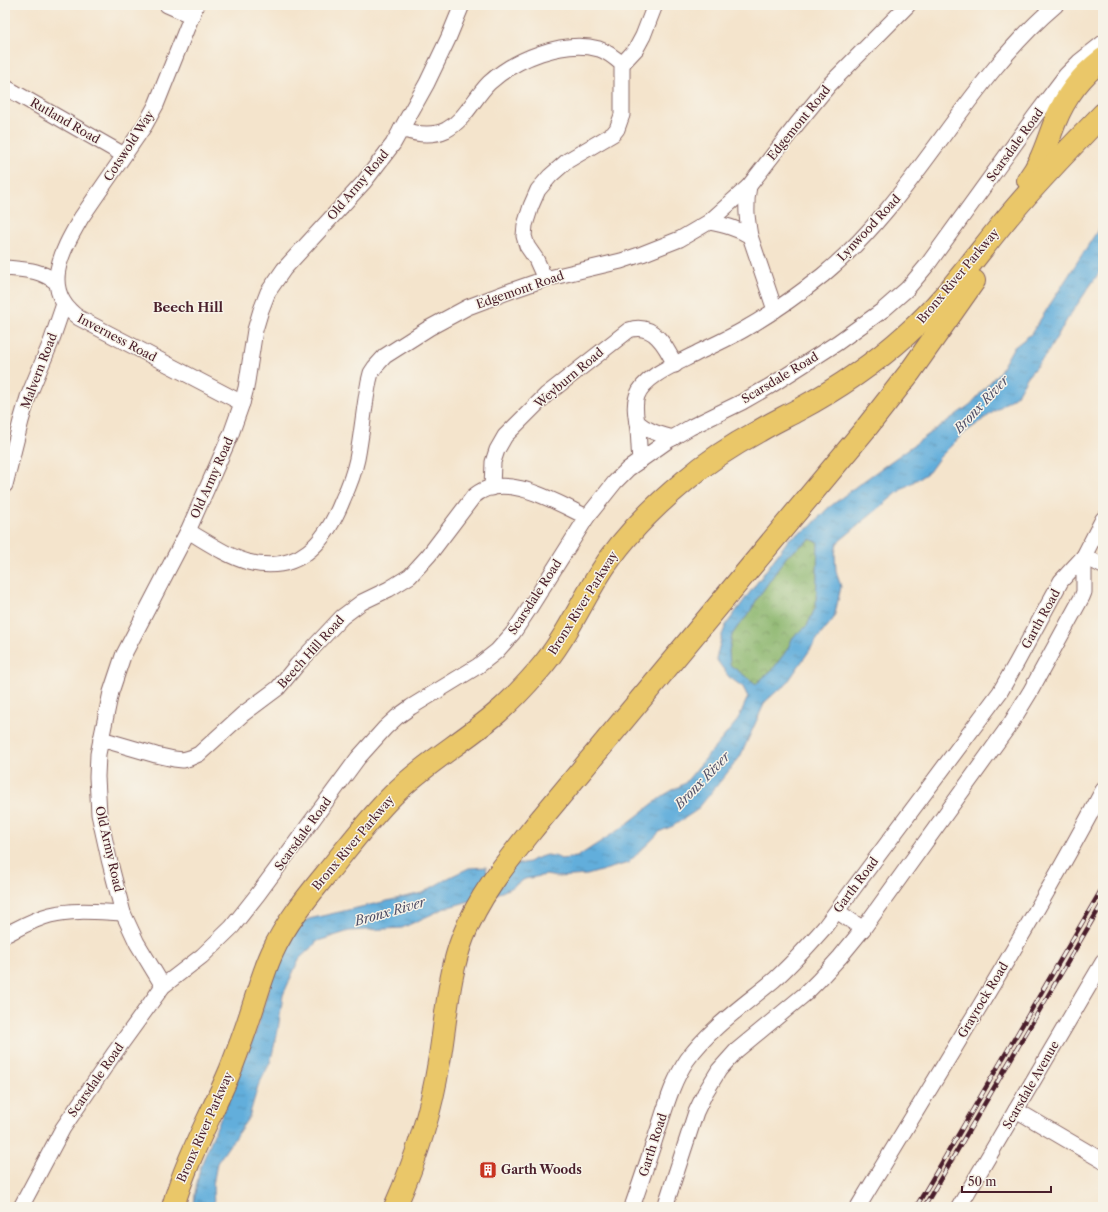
<svg xmlns="http://www.w3.org/2000/svg" width="1108" height="1212" font-family="'Libre Caslon Text',serif">
	<defs>
		<pattern id="forest-crowns" width="20" height="18" patternUnits="userSpaceOnUse"><rect width="20" height="18" fill="#8bb66d"/><path d="M2 6a3 3 0 1 1 6 0M12 15a3 3 0 1 1 6 0" fill="none" stroke="#74935a"/></pattern>
		<pattern id="water-ripples" width="26" height="14" patternUnits="userSpaceOnUse"><rect width="26" height="14" fill="#62aedb"/><path d="M2 4q2-2 4 0t4 0M15 11q2-2 4 0t4 0" fill="none" stroke="#538db2"/></pattern>
	</defs>
	<rect width="100%" height="100%" fill="#f7f3e8"/>
	<filter id="ink" filterUnits="userSpaceOnUse"><feTurbulence type="fractalNoise" baseFrequency=".025" numOctaves="2"/><feDisplacementMap in="SourceGraphic" scale="8" xChannelSelector="R" yChannelSelector="G"/><feConvolveMatrix kernelMatrix="1 2 1 2 8 2 1 2 1" color-interpolation-filters="sRGB"/></filter>
	<filter id="wash" filterUnits="userSpaceOnUse"><feTurbulence type="fractalNoise" baseFrequency=".012" numOctaves="4" result="noise"/><feDisplacementMap in="SourceGraphic" scale="16" xChannelSelector="R" yChannelSelector="G"/><feGaussianBlur stdDeviation="0.9" result="paint"/><feColorMatrix in="noise" values="0 0 0 0 0 0 0 0 0 0 0 0 0 0 0 0 0 1.4 0 .05"/><feComposite in="paint" operator="in"/></filter>
	<g filter="url(#wash)">
		<rect width="100%" height="100%" fill="#f4e4cc"/>
		<!-- forest -->
		<polygon fill="url(#forest-crowns)" stroke="#6a6a4c" points="810,539 818,542 816,606 807,626 793,637 787,650 773,669 756,684 730,665 729,651 732,635 738,626 748,615 757,599 787,556"/>
		<!-- water -->
		<path fill="url(#water-ripples)" stroke="#566683" fill-rule="evenodd" d="M1103,222V267L1068,318L1046,355L1028,376L1017,395L963,434L939,458L929,472L902,489L837,543L835,554L836,571L841,587L834,618L818,638L785,686L776,692L765,702L740,757L697,810L673,826L661,831L628,863L587,875L557,877L546,875L525,879L510,888L502,892L445,908L402,928L349,931L318,941L299,959L283,995L278,1030L270,1063L258,1086L249,1117L217,1163L213,1185L214,1207H194L195,1193L200,1168L256,1031L272,977L299,923L309,919L422,893L450,877L469,868L486,867L488,876L519,864L529,862L534,859L546,855L555,856L561,859L577,857L623,827L664,795L685,783L737,721L748,697L743,687L729,677L716,659L722,635L726,625L789,539L810,527L827,509L858,485L971,404L1000,371L1013,348L1031,334ZM810,539L818,542L816,606L807,626L793,637L787,650L773,669L756,684L730,665L729,651L732,635L738,626L748,615L757,599L787,556Z"/>
	</g>
	<g filter="url(#ink)">
		<g fill="none" stroke-linecap="round" stroke-linejoin="round">
			<defs>
				<g id="minor">
					<polyline points="167,5 192,16"/>
					<path d="M196,5L156,105L145,125L81,218C62,251 39,290 79,318L242,403"/>
					<polyline points="622,64 636,49 643,36 655,5"/>
					<polyline points="5,87 124,155"/>
					<path d="M401,129C415,134 431,137 446,130C465,120 474,98 489,83C515,59 564,39 599,49C608,52 615,58 622,64V115L617,129L613,134L567,161L550,176L538,190L531,206L525,225L524,236L527,246L536,259L545,279"/>
					<path d="M749,186C745,204 747,219 750,236"/>
					<path d="M709,222C724,225 737,228 750,236L775,310"/>
					<path d="M5,268C25,270 39,269 56,282"/>
					<path d="M637,422C647,431 659,434 673,438"/>
					<path d="M640,461C639,451 639,441 638,431C637,420 633,407 637,396C644,375 681,362 699,352C714,345 729,338 743,330C771,314 798,295 823,275C916,198 965,82 1056,5"/>
					<polyline points="5,485 21,421 28,397 51,342 64,304"/>
					<path d="M492,488L493,462L497,450L505,436L546,395L629,330C653,322 666,346 675,365"/>
					<path d="M188,531C207,542 227,556 248,562C299,575 326,542 343,499C349,486 354,473 357,459C362,433 364,407 369,381L371,373L375,367L385,356L429,328L468,307L513,290L545,279L621,261L642,254L680,239L709,222L749,186L797,124L829,85L908,5"/>
					<polyline points="1084,556 1103,566"/>
					<path d="M101,739L156,755L174,759L183,760L190,758L199,754L243,714L278,688L297,665L342,617L362,602L389,589L410,576L429,555L473,497C503,469 557,503 587,517"/>
					<polyline points="837,911 863,929"/>
					<path d="M5,935C19,928 34,919 50,915C74,909 99,912 123,913"/>
					<polyline points="163,986 137,943 123,913 109,859 99,814 97,777 98,754 111,692 123,656 188,531 231,434 242,403 246,388 255,330 261,310 268,292 284,269 364,182 393,144 427,83 448,39 462,5"/>
					<polyline points="1016,1110 1103,1161"/>
					<polyline points="21,1207 63,1128 113,1055 163,986 202,956 232,927 258,894 358,758 385,728 397,717 411,707 478,666 497,651 513,633 529,609 587,517 615,482 628,469 669,440 691,427 742,402 770,386 803,365 837,343 883,310 907,289 928,264 1035,116 1066,75 1079,62 1103,43"/>
					<path d="M632,1207C642,1179 651,1151 660,1124C667,1102 674,1079 687,1060C710,1028 744,1005 774,980C792,964 808,946 824,928L1000,692L1017,662L1061,581L1084,556L1103,519"/>
					<polyline points="665,1207 696,1112 705,1093 719,1070 736,1051 805,994 819,980 840,957 863,929 1011,723 1030,692 1082,597 1084,592 1084,556"/>
					<path d="M858,1207C941,1069 1028,932 1103,790"/>
					<polyline points="959,1207 1103,962"/>
				</g>
				<g id="highway">
					<path d="M1028,180C1042,162 1047,142 1055,122C1065,97 1082,75 1103,59"/>
					<path d="M173,1207C186,1160 211,1116 230,1071C237,1053 244,1035 250,1016C257,995 263,973 272,953C286,922 309,895 331,868C351,843 370,818 393,795C424,764 463,742 497,713C512,700 525,686 538,671C563,643 578,609 597,578C620,540 652,508 686,480C708,461 733,445 759,431C772,423 785,417 798,410C837,389 874,364 907,334C944,301 972,261 1003,223C1034,185 1069,149 1103,114"/>
					<path d="M395,1207C416,1160 431,1113 439,1062C446,1022 448,975 463,937C479,895 509,859 536,825L867,427L910,372L974,281"/>
				</g>
			</defs>
			<!-- minor casing -->
			<use href="#minor" stroke="#866463" stroke-width="17"/>
			<!-- highway casing -->
			<use href="#highway" stroke="#866463" stroke-width="24"/>
			<!-- minor -->
			<use href="#minor" stroke="#fff" stroke-width="15"/>
			<!-- highway -->
			<use href="#highway" stroke="#eac769" stroke-width="22"/>
			<defs>
				<g id="rail">
					<polyline points="916,1207 1103,887"/>
					<polyline points="924,1207 1103,902"/>
				</g>
			</defs>
			<!-- rail casing -->
			<use href="#rail" stroke="#4a1f2b" stroke-width="4.5"/>
			<!-- rail -->
			<use href="#rail" stroke="#f7f3e8" stroke-width="3" stroke-dasharray="9" stroke-linecap="butt"/>
		</g>
	</g>
	<!-- icons -->
	<defs>
		<symbol id="building-square" viewBox="-11 -11 22 22"><rect x="-9" y="-9" width="18" height="18" rx="4" fill="#c8321e" stroke="#f7f3e8"/><path d="M-4-6H4V6H1V3H-1V6H-4ZM-2.5-4.3h1.7v1.8h-1.7ZM.8-4.3h1.7v1.8H.8ZM-2.5-1h1.7V.8h-1.7ZM.8-1h1.7V.8H.8Z" fill="#fff"/></symbol>
	</defs>
	<g fill-rule="evenodd">
		<use href="#building-square" x="478" y="1160" width="20" height="20"/>
	</g>
	<g text-anchor="middle" stroke-width="3" stroke-linejoin="round" paint-order="stroke">
		<!-- street labels -->
		<g font-size="12" fill="#4a1f2b" stroke="#f7f3e8">
			<text transform="translate(65 121) rotate(30)" y="4">Rutland Road</text>
			<text transform="translate(799 123) rotate(-51)" y="4">Edgemont Road</text>
			<text transform="translate(1015 145) rotate(-54)" y="4">Scarsdale Road</text>
			<text transform="translate(129 146) rotate(-57)" y="4">Cotswold Way</text>
			<text transform="translate(358 185) rotate(-50)" y="4">Old Army Road</text>
			<text transform="translate(869 228) rotate(-47)" y="4">Lynwood Road</text>
			<text transform="translate(958 276) rotate(-50)" y="4">Bronx River Parkway</text>
			<text transform="translate(520 290) rotate(-19)" y="4">Edgemont Road</text>
			<text transform="translate(117 338) rotate(28)" y="4">Inverness Road</text>
			<text transform="translate(39 371) rotate(-69)" y="4">Malvern Road</text>
			<text transform="translate(569 378) rotate(-40)" y="4">Weyburn Road</text>
			<text transform="translate(780 378) rotate(-31)" y="4">Scarsdale Road</text>
			<text transform="translate(212 478) rotate(-66)" y="4">Old Army Road</text>
			<text transform="translate(535 597) rotate(-57)" y="4">Scarsdale Road</text>
			<text transform="translate(583 603) rotate(-58)" y="4">Bronx River Parkway</text>
			<text transform="translate(1041 619) rotate(-61)" y="4">Garth Road</text>
			<text transform="translate(311 652) rotate(-48)" y="4">Beech Hill Road</text>
			<text transform="translate(303 834) rotate(-54)" y="4">Scarsdale Road</text>
			<text transform="translate(353 843) rotate(-50)" y="4">Bronx River Parkway</text>
			<text transform="translate(109 849) rotate(77)" y="4">Old Army Road</text>
			<text transform="translate(856 885) rotate(-53)" y="4">Garth Road</text>
			<text transform="translate(983 1000) rotate(-59)" y="4">Grayrock Road</text>
			<text transform="translate(96 1080) rotate(-55)" y="4">Scarsdale Road</text>
			<text transform="translate(1031 1085) rotate(-60)" y="4">Scarsdale Avenue</text>
			<text transform="translate(205 1127) rotate(-66)" y="4">Bronx River Parkway</text>
			<text transform="translate(653 1145) rotate(-72)" y="4">Garth Road</text>
		</g>
		<!-- poi labels -->
		<g font-size="12" font-weight="bold" fill="#4a1f2b" stroke="#f7f3e8" text-anchor="start">
			<text x="501" y="1174">Garth Woods</text>
		</g>
		<!-- neighbourhood labels -->
		<g font-size="13" font-weight="bold" fill="#4a1f2b" stroke="#f7f3e8">
			<text x="188" y="312">Beech Hill</text>
		</g>
		<!-- water labels -->
		<g font-size="13" font-style="italic" fill="#525169" stroke="#f7f3e8">
			<text transform="translate(981 404) rotate(-47)" y="5">Bronx River</text>
			<text transform="translate(702 780) rotate(-46)" y="5">Bronx River</text>
			<text transform="translate(390 911) rotate(-16)" y="5">Bronx River</text>
		</g>
	</g>
	<!-- margin -->
	<rect width="1108" height="1212" fill="none" stroke="#f7f3e8" stroke-width="20"/>
	<!-- scale -->
	<path d="M962 1186v6h89v-6" fill="none" stroke="#4a1f2b" stroke-width="2"/>
	<text x="968" y="1186" font-size="12" fill="#4a1f2b" stroke="#f7f3e8" stroke-width="3" paint-order="stroke">50 m</text>
</svg>
